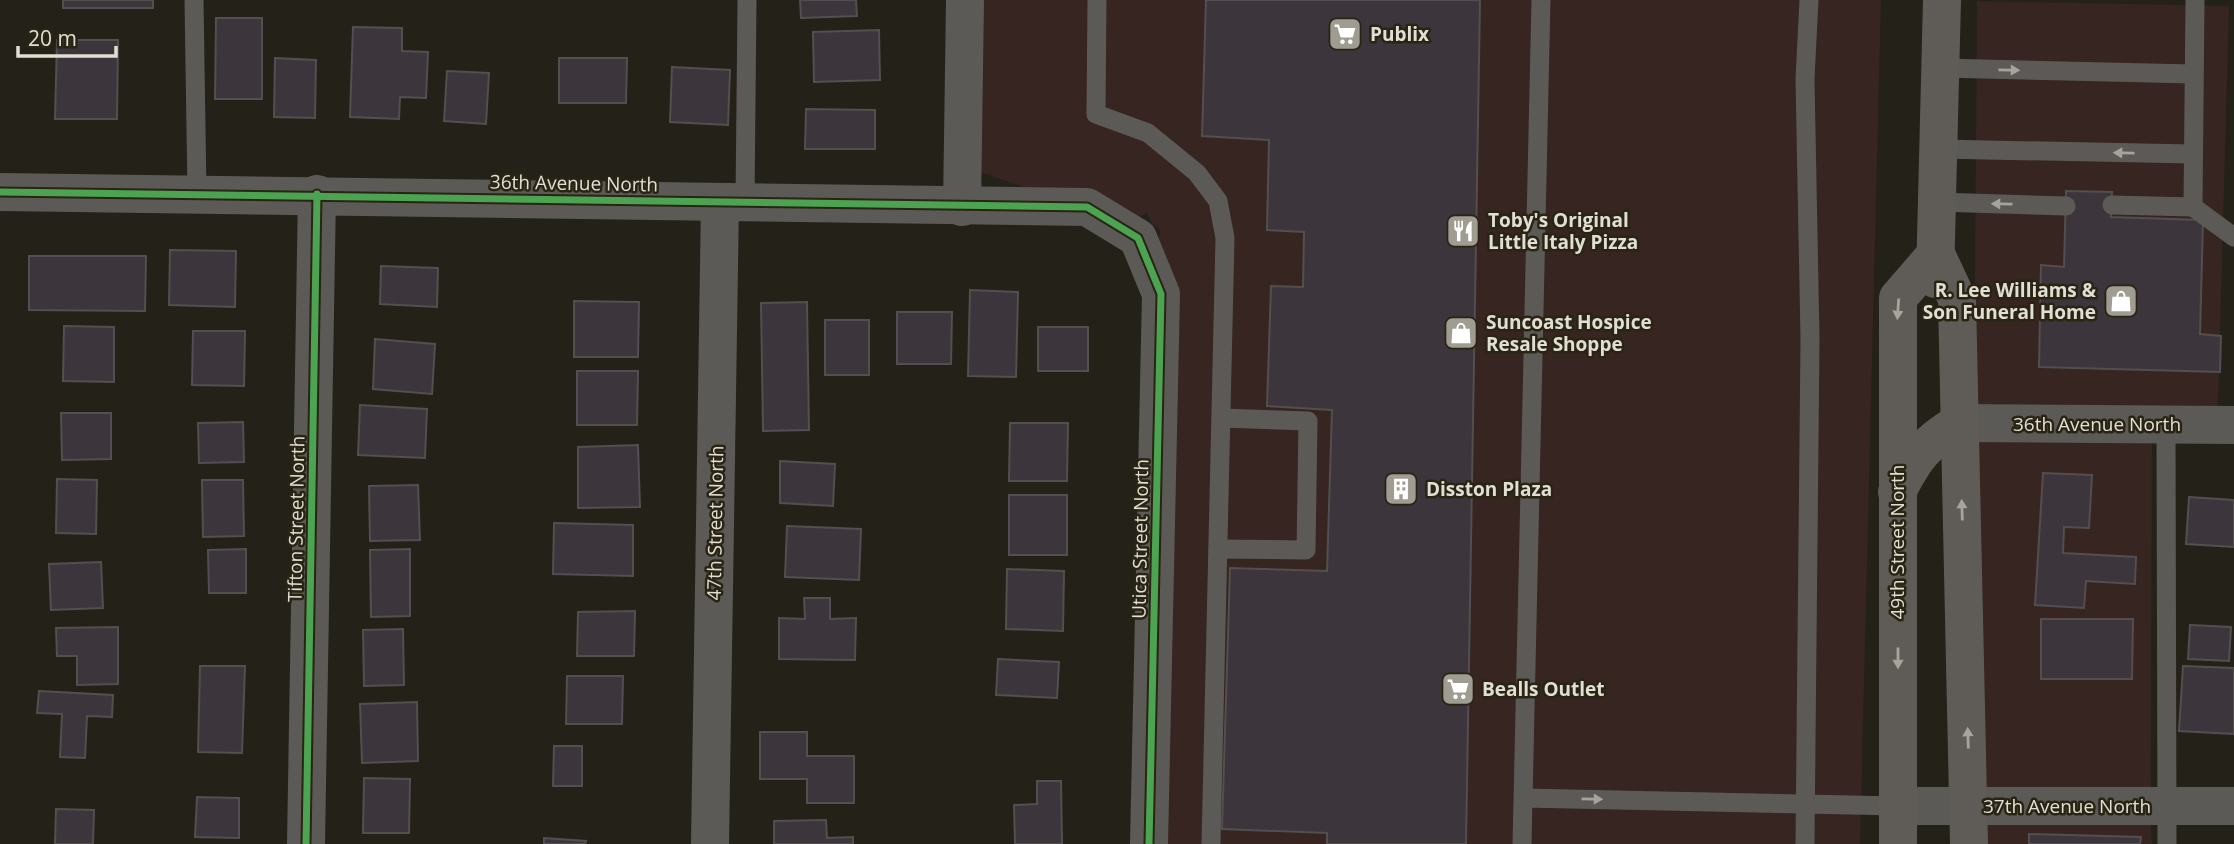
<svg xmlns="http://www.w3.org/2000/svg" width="2234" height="844" font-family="'Open Sans',sans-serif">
	<rect width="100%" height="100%" fill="#242118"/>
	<!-- commercial -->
	<g fill="#362520">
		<polygon points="982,0 1881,0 1860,844 1166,844 1158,239 1161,231 1152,224 1147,213 1139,217 1095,190 1026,188 980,172"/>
		<polygon points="1977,1 2229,6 2218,406 1974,404"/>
		<polygon points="1977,442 2152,443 2151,787 1986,787"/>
		<polygon points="1986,825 2151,825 2152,844 1986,844"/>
	</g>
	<!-- building -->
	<g fill="#3d353c" stroke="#524f4e" stroke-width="2">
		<rect x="63" y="0" width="90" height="8"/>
		<polygon points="800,0 856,0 857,16 801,18"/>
		<polygon points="1206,0 1480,0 1466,844 1327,844 1327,833 1222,829 1230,568 1327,571 1332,410 1267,406 1271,286 1303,287 1304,232 1267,230 1269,140 1202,136"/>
		<polygon points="216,18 262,18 262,99 215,99"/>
		<polygon points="353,27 402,28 402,51 428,52 426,98 400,97 399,119 350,117"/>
		<polygon points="879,30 880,80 814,82 813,32"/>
		<polygon points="57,40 118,40 117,119 55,119"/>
		<polygon points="275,58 316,60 315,118 274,117"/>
		<polygon points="559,58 627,58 626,103 559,103"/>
		<polygon points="672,67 730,70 728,125 670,122"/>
		<polygon points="447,71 489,73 486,124 444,121"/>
		<polygon points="806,109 875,110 875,149 805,149"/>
		<polygon points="2066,191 2112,192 2111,217 2203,220 2200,334 2221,336 2220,372 2039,367 2041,265 2064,267"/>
		<polygon points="170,250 236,251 235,307 169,305"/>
		<polygon points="29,256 146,256 145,311 29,310"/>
		<polygon points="381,266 438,268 437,307 380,304"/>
		<polygon points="970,290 1018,292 1016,377 968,376"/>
		<polygon points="574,301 639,302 638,357 574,357"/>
		<polygon points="807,302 809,430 763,431 761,303"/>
		<polygon points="897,312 952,312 951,364 897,364"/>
		<rect x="825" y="320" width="44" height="55"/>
		<polygon points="64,326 114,327 114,382 63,381"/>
		<rect x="1038" y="327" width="50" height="44"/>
		<polygon points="193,331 245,331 244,386 192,385"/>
		<polygon points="375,339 435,344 432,394 373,389"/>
		<polygon points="577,371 638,371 637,425 577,425"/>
		<polygon points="360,405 427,409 425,458 358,455"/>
		<polygon points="61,413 111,413 111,459 62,460"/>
		<polygon points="243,422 244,462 199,463 198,423"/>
		<polygon points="1010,423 1068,423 1067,481 1009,481"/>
		<polygon points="638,445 640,507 578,508 578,447"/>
		<polygon points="780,461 835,464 833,506 780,503"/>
		<polygon points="2043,473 2092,475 2089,528 2064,527 2063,553 2136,557 2135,584 2086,581 2084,608 2035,605"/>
		<polygon points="57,479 97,480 96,534 56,533"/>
		<polygon points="202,480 243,480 244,536 203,537"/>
		<polygon points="418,485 420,540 370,541 369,486"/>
		<rect x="1009" y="495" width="58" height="60"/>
		<polygon points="2189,497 2234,500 2234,547 2186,544"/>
		<polygon points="554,523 633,525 633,576 553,574"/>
		<polygon points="787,526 861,529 859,580 785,577"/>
		<polygon points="246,549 246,593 209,593 208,550"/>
		<polygon points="410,549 410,616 371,617 370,550"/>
		<polygon points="101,562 103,608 51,610 49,564"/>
		<polygon points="1007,569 1064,571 1063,631 1006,629"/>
		<polygon points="804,598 830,598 830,619 856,618 855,660 779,659 779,618 805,619"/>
		<polygon points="635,611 634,656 577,656 578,612"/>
		<polygon points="2041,619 2133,619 2132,679 2041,679"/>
		<polygon points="2190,625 2231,627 2229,661 2188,659"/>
		<polygon points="118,627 118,684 77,685 77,656 57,656 56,628"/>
		<polygon points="403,629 404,685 364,686 363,630"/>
		<polygon points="998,659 1059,662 1057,698 996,695"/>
		<polygon points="200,666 245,666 242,753 198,752"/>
		<polygon points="2183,666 2234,668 2234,734 2179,731"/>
		<polygon points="567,676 623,676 622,724 566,724"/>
		<polygon points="39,691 113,695 112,717 87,716 85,758 60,757 62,714 37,713"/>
		<polygon points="417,702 418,761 362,763 360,704"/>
		<polygon points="760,732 807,732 807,756 854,756 854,803 807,803 807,779 760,779"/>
		<polygon points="554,746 582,746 582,786 553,786"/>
		<polygon points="364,778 410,779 409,833 363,833"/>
		<polygon points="1037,781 1061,781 1062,844 1015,844 1014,805 1037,804"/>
		<polygon points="197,797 239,798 239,838 195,837"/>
		<polygon points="56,809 94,810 93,844 55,844"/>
		<polygon points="826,820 827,838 853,837 853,844 774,844 774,821"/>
		<polygon points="2029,834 2141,837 2140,844 2029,844"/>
		<polygon points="544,838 586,841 585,844 544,844"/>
	</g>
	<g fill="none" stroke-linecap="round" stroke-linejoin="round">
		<!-- lane -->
		<g stroke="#5c5a56" stroke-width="19">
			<polyline points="194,0 197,193"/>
			<polyline points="1097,0 1096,114 1148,133 1197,173 1218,201 1225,238 1211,844"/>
			<polyline points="2195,0 2193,207 2234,237"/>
			<polyline points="1941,68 2193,74"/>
			<polyline points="1938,149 2192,154"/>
			<polyline points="745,202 747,0"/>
			<polyline points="1937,202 2066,206"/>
			<polyline points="2112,205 2193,207"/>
			<polyline points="2166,424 2167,844"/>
			<polyline points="1218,549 1306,550 1308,421 1221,418"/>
			<polyline points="1524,798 1899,806"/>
			<polyline points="1522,844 1541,0"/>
			<polyline points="1805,844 1810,339 1805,79 1809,0"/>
		</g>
		<!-- street -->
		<g stroke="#5c5a56" stroke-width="38">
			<polyline points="0,192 1087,207 1138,238 1161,294 1149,844"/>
			<polyline points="962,207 965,0"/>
			<polyline points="1959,423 2234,425"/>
			<polyline points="1899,806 2234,806"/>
			<polyline points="306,844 317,194"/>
			<polyline points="710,844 720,202"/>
		</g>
		<!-- secondary -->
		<g stroke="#5f5c57" stroke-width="38">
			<polyline points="1936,254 1957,299 1969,844"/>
			<polyline points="1935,279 1942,0"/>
			<path d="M1897,492C1915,457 1925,443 1959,423"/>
			<polyline points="1898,844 1898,298 1936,254"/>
		</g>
		<defs>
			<g id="cycleway">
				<polyline points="0,192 1087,207 1138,238 1161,294 1149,844"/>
				<polyline points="306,844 317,194"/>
			</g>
		</defs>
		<!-- cycleway casing -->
		<use href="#cycleway" stroke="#292413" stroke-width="11"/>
		<!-- cycleway -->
		<use href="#cycleway" stroke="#4ca352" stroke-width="7"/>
	</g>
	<!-- one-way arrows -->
	<defs><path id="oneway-solid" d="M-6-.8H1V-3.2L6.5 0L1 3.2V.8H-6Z" transform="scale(1.75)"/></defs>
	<g fill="#a5a39b">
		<use href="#oneway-solid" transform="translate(2009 70) rotate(1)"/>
		<use href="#oneway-solid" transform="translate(2124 153) rotate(-179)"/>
		<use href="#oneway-solid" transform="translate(2002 204) rotate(-179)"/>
		<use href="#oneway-solid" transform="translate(1592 799) rotate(1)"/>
	</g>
	<g fill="#a6a49b">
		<use href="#oneway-solid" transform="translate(1898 309) rotate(94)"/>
		<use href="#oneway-solid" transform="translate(1962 510) rotate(-92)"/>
		<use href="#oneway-solid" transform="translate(1898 658) rotate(90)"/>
		<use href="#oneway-solid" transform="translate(1968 738) rotate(-92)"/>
	</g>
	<!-- icons -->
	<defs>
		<symbol id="supermarket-square" viewBox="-11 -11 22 22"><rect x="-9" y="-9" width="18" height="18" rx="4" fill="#9f9c92" stroke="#292413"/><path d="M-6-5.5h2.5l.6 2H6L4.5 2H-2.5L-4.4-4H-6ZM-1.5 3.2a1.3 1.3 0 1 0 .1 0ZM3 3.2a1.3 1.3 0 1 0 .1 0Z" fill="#fff"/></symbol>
		<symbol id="restaurant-square" viewBox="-11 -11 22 22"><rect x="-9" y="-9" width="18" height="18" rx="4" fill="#9f9c92" stroke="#292413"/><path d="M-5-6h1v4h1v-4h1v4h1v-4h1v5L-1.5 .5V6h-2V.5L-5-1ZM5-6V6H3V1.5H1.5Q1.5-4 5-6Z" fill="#fff"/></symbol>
		<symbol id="shop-square" viewBox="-11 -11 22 22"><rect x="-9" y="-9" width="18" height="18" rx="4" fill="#9f9c92" stroke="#292413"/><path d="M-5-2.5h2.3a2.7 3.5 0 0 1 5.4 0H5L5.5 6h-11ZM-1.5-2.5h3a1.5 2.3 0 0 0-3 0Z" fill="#fff"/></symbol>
		<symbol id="building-square" viewBox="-11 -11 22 22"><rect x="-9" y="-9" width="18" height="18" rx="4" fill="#9f9c92" stroke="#292413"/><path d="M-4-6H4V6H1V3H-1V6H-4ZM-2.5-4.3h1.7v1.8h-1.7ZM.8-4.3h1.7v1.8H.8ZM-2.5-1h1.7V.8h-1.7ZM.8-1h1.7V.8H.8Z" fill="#fff"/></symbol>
	</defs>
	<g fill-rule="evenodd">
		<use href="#supermarket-square" x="1326" y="15" width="38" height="38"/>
		<use href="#restaurant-square" x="1444" y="212" width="38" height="38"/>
		<use href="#shop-square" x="2102" y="282" width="38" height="38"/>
		<use href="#shop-square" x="1442" y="314" width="38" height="38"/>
		<use href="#building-square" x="1382" y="470" width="38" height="38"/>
		<use href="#supermarket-square" x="1439" y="670" width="38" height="38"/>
	</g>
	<g text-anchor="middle" stroke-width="5" stroke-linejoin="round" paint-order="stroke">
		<!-- poi labels -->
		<g font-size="19" font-weight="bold" fill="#e1ded3" stroke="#292413" text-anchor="start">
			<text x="1370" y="41">Publix</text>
			<text x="1488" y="227">Toby's Original<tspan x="1488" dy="22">Little Italy Pizza</tspan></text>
			<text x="2096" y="297" text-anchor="end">R. Lee Williams &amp;<tspan x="2096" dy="22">Son Funeral Home</tspan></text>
			<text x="1486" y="329">Suncoast Hospice<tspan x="1486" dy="22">Resale Shoppe</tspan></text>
			<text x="1426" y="496">Disston Plaza</text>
			<text x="1482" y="696">Bealls Outlet</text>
		</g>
		<!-- street labels -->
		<g font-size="19" fill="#e1ded3" stroke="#292413">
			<text transform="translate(574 183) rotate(1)" y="7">36th Avenue North</text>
			<text x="2097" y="431">36th Avenue North</text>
			<text transform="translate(296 519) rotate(-89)" y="7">Tifton Street North</text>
			<text transform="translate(715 523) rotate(-89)" y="7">47th Street North</text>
			<text transform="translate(1140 539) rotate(-89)" y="7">Utica Street North</text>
			<text transform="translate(1897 542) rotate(-90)" y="7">49th Street North</text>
			<text x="2067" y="813">37th Avenue North</text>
		</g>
	</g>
	<!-- scale -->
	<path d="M18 46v10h98v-10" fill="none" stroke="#e1ded3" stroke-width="3.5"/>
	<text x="28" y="46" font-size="21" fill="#e1ded3" stroke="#292413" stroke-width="5" paint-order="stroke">20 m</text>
</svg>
